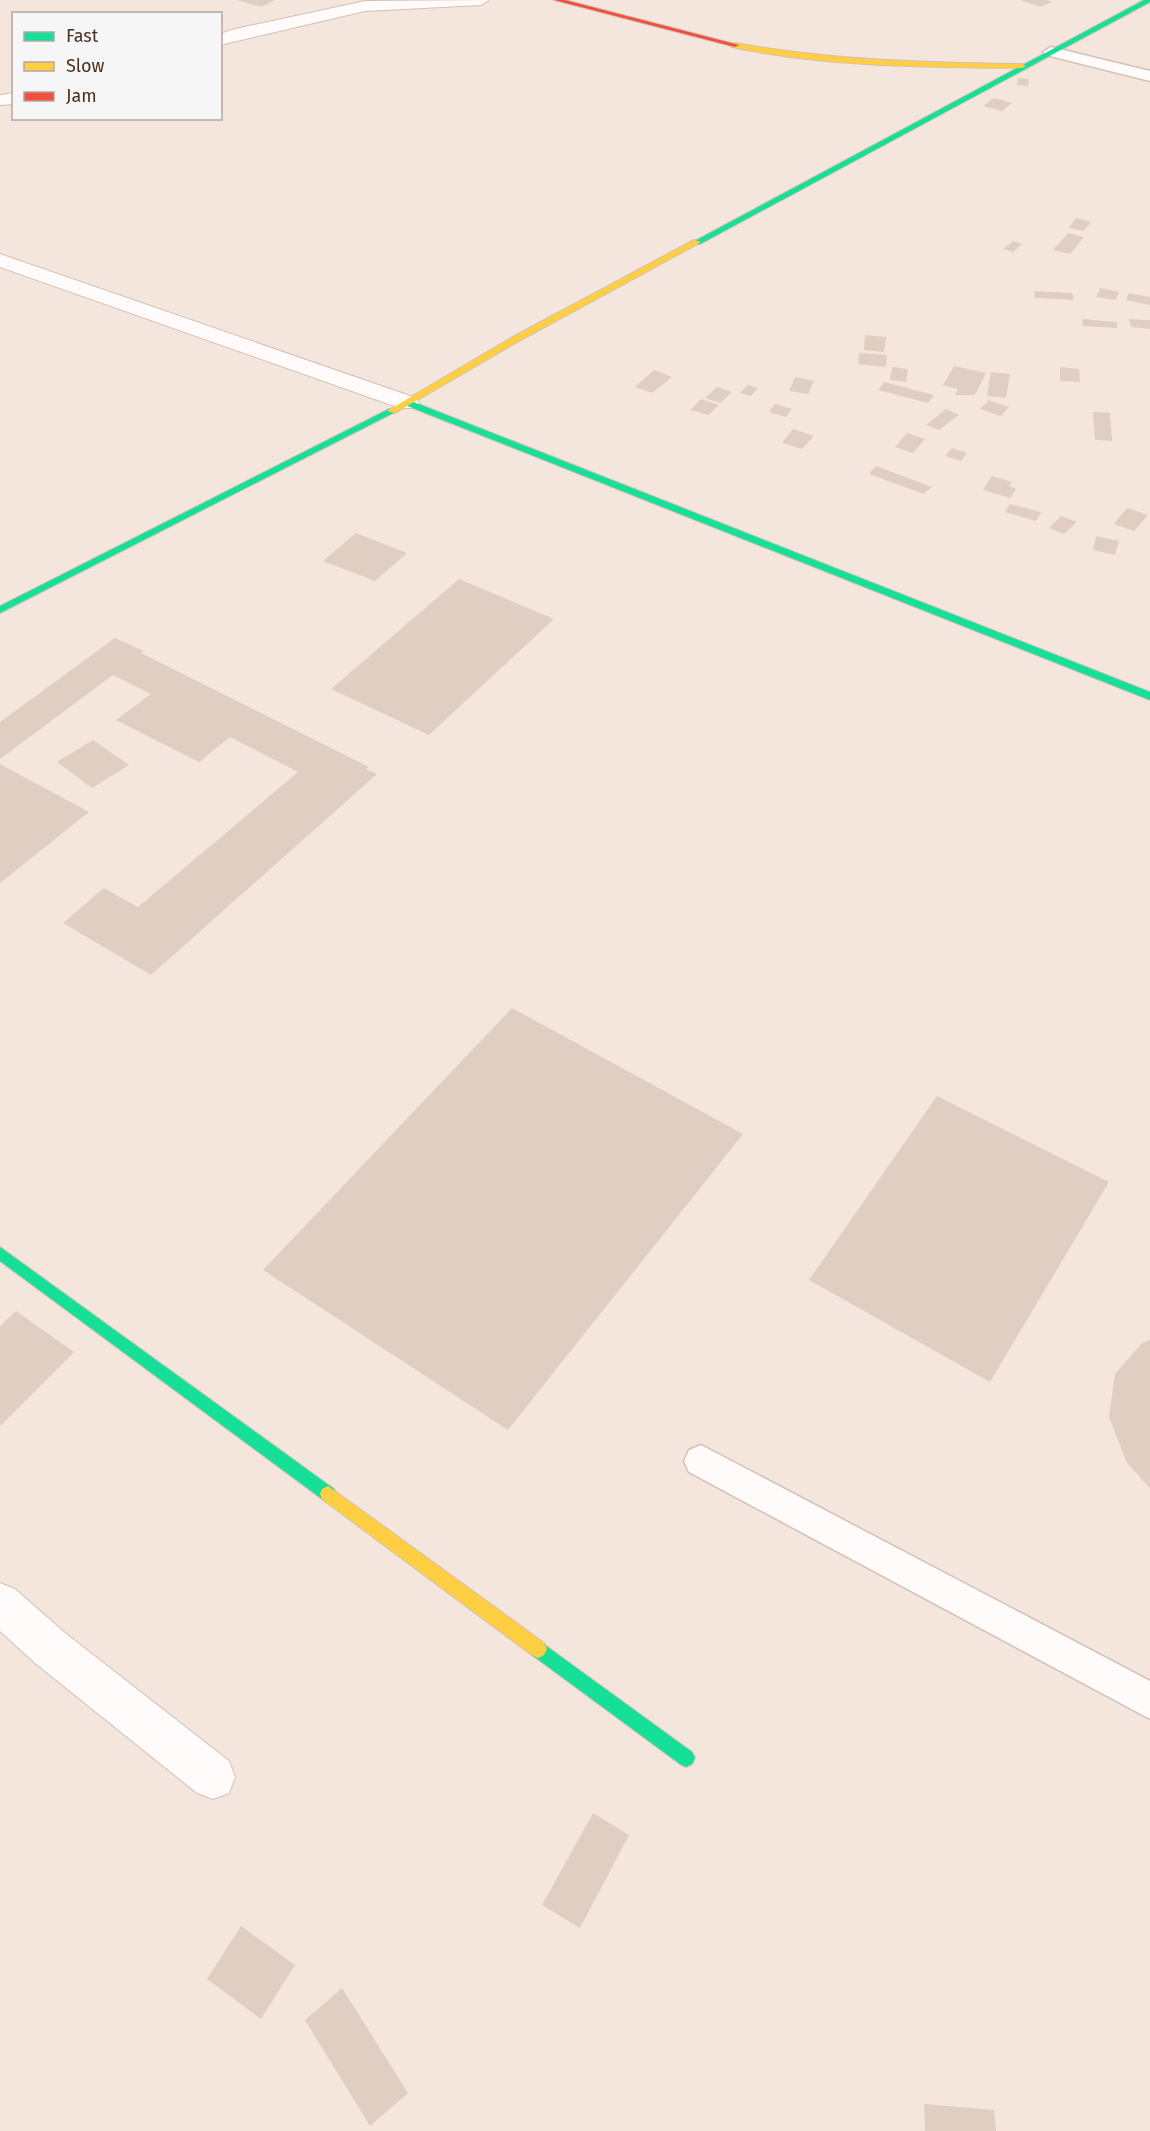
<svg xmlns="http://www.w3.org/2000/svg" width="1150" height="2131" font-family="'Fira Sans',sans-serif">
	<rect width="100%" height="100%" fill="#f5e6dd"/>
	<!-- building -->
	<g fill="#e1cec2">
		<polygon points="236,0 275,0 262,7"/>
		<polygon points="1020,0 1047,0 1052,2 1040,7"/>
		<polygon points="1018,78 1029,79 1028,86 1017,85"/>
		<polygon points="994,98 1012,103 1002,111 983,106"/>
		<polygon points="1076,218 1091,222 1083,231 1069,228"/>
		<polygon points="1068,233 1084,237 1070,254 1053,250"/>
		<polygon points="1013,241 1022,244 1013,252 1003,249"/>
		<polygon points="1100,288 1119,292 1116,300 1096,297"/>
		<polygon points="1034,291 1072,293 1074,300 1035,298"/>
		<polygon points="1129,293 1150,297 1150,305 1126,300"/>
		<polygon points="1082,319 1117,322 1117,328 1083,326"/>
		<polygon points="1129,319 1150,320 1150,329 1131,327"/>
		<polygon points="865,335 886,337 884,352 864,350"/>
		<polygon points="859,353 887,355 886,367 858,364"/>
		<polygon points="954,366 986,373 975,395 955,395 958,389 943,385"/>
		<polygon points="892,367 908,369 906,382 890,380"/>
		<polygon points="1060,367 1079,369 1080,382 1060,381"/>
		<polygon points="654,370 672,377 652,393 635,387"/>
		<polygon points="991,372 1010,374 1006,398 987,396"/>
		<polygon points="795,377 814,381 808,394 789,391"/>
		<polygon points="884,382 934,395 928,403 878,390"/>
		<polygon points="748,385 758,388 751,396 740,393"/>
		<polygon points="717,387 732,392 720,403 705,398"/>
		<polygon points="701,399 719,405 709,415 690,410"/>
		<polygon points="989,400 1009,407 1001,416 980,409"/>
		<polygon points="775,404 792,409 786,417 769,412"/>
		<polygon points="946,409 959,415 939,430 926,425"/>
		<polygon points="1093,412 1110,413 1112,441 1095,440"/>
		<polygon points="793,429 814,436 802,449 782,443"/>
		<polygon points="907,433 925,439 913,453 895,447"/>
		<polygon points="952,448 967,453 961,461 945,456"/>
		<polygon points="876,466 932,487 924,494 869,474"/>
		<polygon points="992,476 1012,482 1009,486 1016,489 1010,498 983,490"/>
		<polygon points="1010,504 1041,512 1036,521 1005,512"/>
		<polygon points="1127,508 1148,515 1134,531 1114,524"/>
		<polygon points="1061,516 1077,522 1064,534 1049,528"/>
		<polygon points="356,533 407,553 375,581 323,561"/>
		<polygon points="1096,536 1119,541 1115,555 1093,550"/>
		<polygon points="459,579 554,619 429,735 331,689"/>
		<polygon points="115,638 144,651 141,653 369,767 366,769 377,774 151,975 63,923 104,888 138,907 298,772 230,737 199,762 116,720 151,694 113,675 0,759 0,722"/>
		<polygon points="93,740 129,765 92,788 57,762"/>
		<polygon points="0,764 89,812 0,883"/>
		<polygon points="512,1008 743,1134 508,1430 263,1270"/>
		<polygon points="937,1096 1109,1182 990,1382 809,1280"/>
		<polygon points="16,1311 74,1352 0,1426 0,1326"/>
		<polygon points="1150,1340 1150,1488 1127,1463 1109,1417 1115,1374 1142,1343"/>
		<polygon points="593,1813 629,1835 580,1928 542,1905"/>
		<polygon points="241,1926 295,1965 261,2019 207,1979"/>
		<polygon points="342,1988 408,2093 370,2126 305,2020"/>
		<polygon points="924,2104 994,2110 996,2131 925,2131"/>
	</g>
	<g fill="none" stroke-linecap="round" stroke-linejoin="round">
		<defs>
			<g id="lane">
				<polygon points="1051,47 1150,71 1150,81 1046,55 1043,52"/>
				<polygon points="701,1445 1150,1681 1150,1719 689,1472 684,1461 689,1450"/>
			</g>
			<g id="street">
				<polygon points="489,0 481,5 365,11 220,45 220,34 235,29 365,1"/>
				<polygon points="14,93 14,104 0,105 0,95"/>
				<polygon points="0,254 416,398 419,403 416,408 400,408 0,267"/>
				<polygon points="0,1583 15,1589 65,1633 229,1761 235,1777 229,1793 213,1799 197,1793 35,1663 0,1631"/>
			</g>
			<g id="fast">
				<polygon points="1144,0 1150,0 1150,2 700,244 693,242"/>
				<polygon points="405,401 411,401 1150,692 1150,700 405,405"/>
				<polygon points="389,409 397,411 0,613 0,606"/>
				<polygon points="0,1247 334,1489 336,1494 334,1499 328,1502 322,1499 0,1261"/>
				<polygon points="538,1640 692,1752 695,1758 692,1764 686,1767 680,1764 532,1655 529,1649 532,1643"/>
			</g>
			<g id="slow">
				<path d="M735,43C830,60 925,63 1022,64L1026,66L1022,68C925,67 827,67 732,47L731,45Z"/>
				<polygon points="694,240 701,242 517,342 395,413 387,411 511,338"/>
				<polygon points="328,1486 544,1643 547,1649 544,1655 538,1658 532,1655 322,1499 320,1494 322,1489"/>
			</g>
			<polygon id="jam" points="554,0 565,0 739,45 735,47"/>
		</defs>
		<!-- lane casing -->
		<use href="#lane" stroke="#d3c0b4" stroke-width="3"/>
		<!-- street casing -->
		<use href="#street" stroke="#d3c0b4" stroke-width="2"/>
		<!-- fast casing -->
		<use href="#fast" stroke="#d3c0b4" stroke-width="2"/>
		<!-- slow casing -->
		<use href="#slow" stroke="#d3c0b4" stroke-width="2"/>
		<!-- jam casing -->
		<use href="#jam" stroke="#d3c0b4" stroke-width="2"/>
		<!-- lane -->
		<use href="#lane" fill="#fefbfa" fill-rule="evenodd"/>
		<!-- street -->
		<use href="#street" fill="#fefbfa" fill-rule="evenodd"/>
		<!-- fast -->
		<use href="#fast" fill="#16e098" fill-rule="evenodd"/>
		<!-- slow -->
		<use href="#slow" fill="#ffcf43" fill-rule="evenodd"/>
		<!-- jam -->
		<use href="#jam" fill="#f24e42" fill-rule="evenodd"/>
	</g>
	<!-- legend -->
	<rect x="12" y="12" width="210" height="108" fill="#f6f6f6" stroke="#b2a7a1" stroke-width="1.5"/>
	<rect x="24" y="32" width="30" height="9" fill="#16e098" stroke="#b2a7a1" stroke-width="1.5"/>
	<text x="66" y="42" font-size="18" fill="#4b3121">Fast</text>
	<rect x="24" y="62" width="30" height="9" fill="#ffcf43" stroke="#b2a7a1" stroke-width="1.5"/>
	<text x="66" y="72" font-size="18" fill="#4b3121">Slow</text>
	<rect x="24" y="92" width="30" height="9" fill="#f24e42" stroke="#b2a7a1" stroke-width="1.5"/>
	<text x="66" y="102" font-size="18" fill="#4b3121">Jam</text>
</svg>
